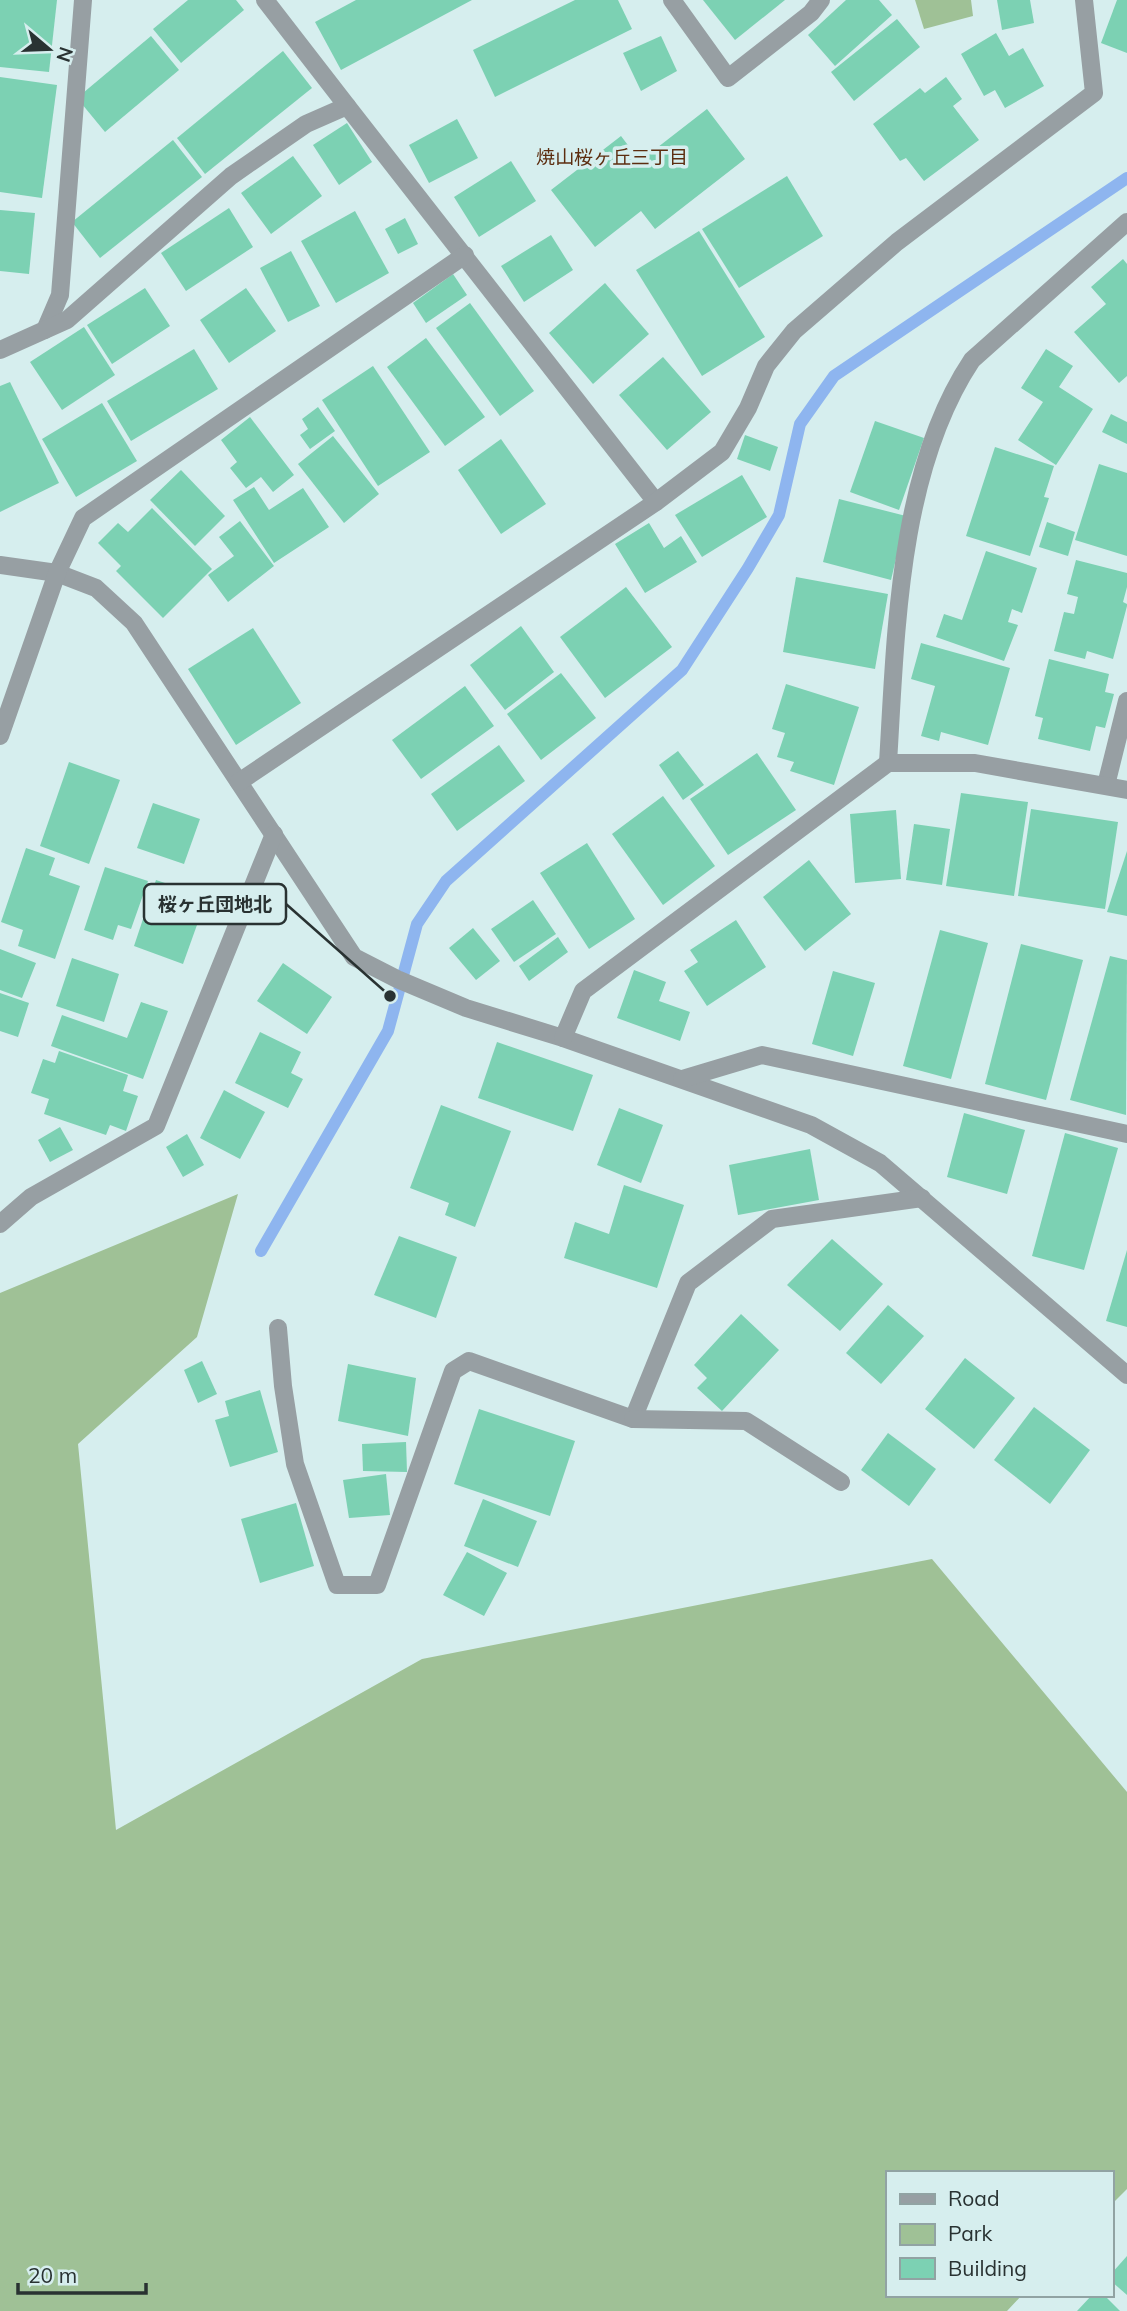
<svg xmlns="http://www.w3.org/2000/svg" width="1127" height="2311" font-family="Mulish,'Noto Sans JP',sans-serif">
	<rect width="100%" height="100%" fill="#d6eeee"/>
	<!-- green -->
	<g fill="#9fc196">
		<polygon points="915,0 971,0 973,16 924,29"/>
		<polygon points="238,1194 197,1337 78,1444 116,1830 422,1659 932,1559 1127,1792 1127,2189 1111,2205 1111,2173 887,2173 887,2295 1022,2295 1007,2311 0,2311 0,1293"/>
	</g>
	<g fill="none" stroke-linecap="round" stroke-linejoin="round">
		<!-- stream -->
		<polyline stroke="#8eb5ef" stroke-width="12" points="261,1251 388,1031 417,924 446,881 682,670 748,568 779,515 800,424 834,376 1127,178"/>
	</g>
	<!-- building -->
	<g fill="#7cd1b3">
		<polygon points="0,0 57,0 49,72 0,67"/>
		<polygon points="188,0 236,0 244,10 181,63 153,29"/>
		<polygon points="356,0 472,0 341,70 315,22"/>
		<polygon points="575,0 618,0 632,29 495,97 473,50"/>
		<polygon points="703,0 785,0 735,40"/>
		<polygon points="846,0 879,0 892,15 835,66 808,35"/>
		<polygon points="997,0 1030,0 1034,23 1002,30"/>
		<polygon points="1117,0 1127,0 1127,53 1101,43"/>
		<polygon points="897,19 920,47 854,101 831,72"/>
		<polygon points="996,33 1009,56 1023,48 1044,86 1005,108 995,90 984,96 961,54"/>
		<polygon points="151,36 179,70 105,132 77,98"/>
		<polygon points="661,36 677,71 641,91 623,53"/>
		<polygon points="283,51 312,88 205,174 177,138"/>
		<polygon points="0,77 57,85 42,198 0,192"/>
		<polygon points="946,77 962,99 953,106 979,140 924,181 906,158 900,161 873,124 920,88 925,93"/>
		<polygon points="707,109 745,159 655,229 641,211 595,247 551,190 621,136 640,161"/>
		<polygon points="457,119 478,158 429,183 409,145"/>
		<polygon points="347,123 372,162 339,185 313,145"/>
		<polygon points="173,140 202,177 100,258 72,222"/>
		<polygon points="293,156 322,196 271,234 241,193"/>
		<polygon points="511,161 536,201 479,237 454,197"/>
		<polygon points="787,176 823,236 739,288 702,229"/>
		<polygon points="229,208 253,247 186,291 161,253"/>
		<polygon points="0,210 35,213 29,274 0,271"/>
		<polygon points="355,211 389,273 336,303 301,241"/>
		<polygon points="405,218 418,244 398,254 385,229"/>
		<polygon points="699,231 765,337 702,376 636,270"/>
		<polygon points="551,235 573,270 524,302 501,266"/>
		<polygon points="291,251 320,306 288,322 260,268"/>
		<polygon points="1123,259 1127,264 1127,376 1119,383 1074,332 1106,304 1091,287"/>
		<polygon points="453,274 467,295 426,323 413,303"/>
		<polygon points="605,283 649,334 593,384 549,333"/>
		<polygon points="145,288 170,326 112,364 87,325"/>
		<polygon points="246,288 276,331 229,363 200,320"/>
		<polygon points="470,303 534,391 500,416 436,328"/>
		<polygon points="84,327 115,375 62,410 30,362"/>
		<polygon points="426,338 485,417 445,446 387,367"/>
		<polygon points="194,349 218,389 131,441 107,401"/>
		<polygon points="1046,349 1073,366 1059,387 1093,409 1056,465 1018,440 1043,402 1021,388"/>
		<polygon points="663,357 711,412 667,450 619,395"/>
		<polygon points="373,366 430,452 378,486 322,400"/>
		<polygon points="10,382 59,483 0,512 0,386"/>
		<polygon points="102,403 137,461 76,497 42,439"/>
		<polygon points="318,407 335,431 310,449 300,435 308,429 302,419"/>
		<polygon points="1111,414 1127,422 1127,444 1102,432"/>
		<polygon points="250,417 294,475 273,492 261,477 246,488 230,468 237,462 221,440"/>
		<polygon points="875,421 924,438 899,510 850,492"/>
		<polygon points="745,435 778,447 770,471 737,459"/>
		<polygon points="333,436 379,494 344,523 298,464"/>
		<polygon points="501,439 546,504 501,534 458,470"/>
		<polygon points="995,447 1054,466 1044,497 1049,498 1030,556 966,536"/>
		<polygon points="1099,464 1127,473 1127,556 1075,540"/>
		<polygon points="181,470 225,516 195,546 150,500"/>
		<polygon points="742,475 767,517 702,557 675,515"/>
		<polygon points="254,487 269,510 303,488 329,527 274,563 233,500"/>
		<polygon points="839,499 906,516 891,580 823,562"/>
		<polygon points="152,508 212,569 163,618 116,571 121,566 98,543 118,523 128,532"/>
		<polygon points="240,521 274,566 228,602 208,575 234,556 219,537"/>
		<polygon points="1047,522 1075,532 1068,556 1039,547"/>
		<polygon points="649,523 664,548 681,536 697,562 645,593 615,544"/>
		<polygon points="986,551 1037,568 1022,613 1012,609 1008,622 1018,625 1004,661 936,637 944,614 962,620"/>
		<polygon points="1076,560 1127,573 1127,587 1123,602 1127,604 1127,606 1113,659 1087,651 1085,659 1054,651 1064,612 1074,614 1078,597 1067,594"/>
		<polygon points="796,577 888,594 875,669 783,652"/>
		<polygon points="626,587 672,647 605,698 560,637"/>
		<polygon points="521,626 554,672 505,710 470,665"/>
		<polygon points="253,628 301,703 236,745 188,669"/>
		<polygon points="921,643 1010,668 988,745 941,732 939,741 921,736 935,686 911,679"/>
		<polygon points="1049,659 1109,674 1105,692 1114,694 1105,728 1096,726 1090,751 1038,739 1043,718 1035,716"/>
		<polygon points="561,673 596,718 541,760 507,714"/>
		<polygon points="786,684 859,707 834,785 790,771 794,762 777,757 785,733 772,729"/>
		<polygon points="465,686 494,726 421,779 392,740"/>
		<polygon points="499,745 525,781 457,831 431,794"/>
		<polygon points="678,751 704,785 683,800 659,765"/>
		<polygon points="757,753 796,810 728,855 690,799"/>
		<polygon points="69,762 120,780 89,864 40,846"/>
		<polygon points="961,793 1028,802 1014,896 946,886"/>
		<polygon points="663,796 715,866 663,905 612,834"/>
		<polygon points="153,803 200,819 184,864 137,848"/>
		<polygon points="1031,809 1118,822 1105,909 1018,896"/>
		<polygon points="896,810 901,879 855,883 850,814"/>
		<polygon points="914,824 950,829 942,885 906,880"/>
		<polygon points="587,843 635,919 589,949 540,873"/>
		<polygon points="26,848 55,858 49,875 80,886 55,959 18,946 23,930 1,922"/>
		<polygon points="1127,851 1127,916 1107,912"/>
		<polygon points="809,860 851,914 805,951 763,897"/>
		<polygon points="105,867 148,881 131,929 118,925 113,940 84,930"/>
		<polygon points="156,880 207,897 183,964 134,946"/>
		<polygon points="533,900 556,934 514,962 491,929"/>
		<polygon points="736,920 766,967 707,1006 684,971 698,962 690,950"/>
		<polygon points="473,928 500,961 476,980 449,948"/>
		<polygon points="940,930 988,943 951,1079 903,1066"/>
		<polygon points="558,937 568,952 529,981 519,966"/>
		<polygon points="1021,944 1083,960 1046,1100 985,1084"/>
		<polygon points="0,949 36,963 22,998 0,990"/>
		<polygon points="1110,956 1127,960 1126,1115 1070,1100"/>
		<polygon points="72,958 119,974 104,1022 56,1006"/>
		<polygon points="283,963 332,997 307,1034 257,1001"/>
		<polygon points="634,970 666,982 659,1001 690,1012 680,1041 617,1018"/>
		<polygon points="833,971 875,983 853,1056 812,1044"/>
		<polygon points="0,993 29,1003 18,1037 0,1031"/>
		<polygon points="141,1002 168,1011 143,1079 51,1046 62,1015 127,1038"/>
		<polygon points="260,1032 301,1052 291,1073 303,1079 288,1108 235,1083"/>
		<polygon points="497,1042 593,1075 573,1131 478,1098"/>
		<polygon points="59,1051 128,1075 123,1091 138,1096 126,1131 110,1125 106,1135 44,1114 49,1099 31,1093 43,1059 55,1063"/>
		<polygon points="224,1090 265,1112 240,1159 200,1138"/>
		<polygon points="441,1105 511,1131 475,1227 445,1215 449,1203 410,1188"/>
		<polygon points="619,1108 663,1125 641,1183 597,1165"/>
		<polygon points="964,1113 1025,1130 1007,1194 947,1177"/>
		<polygon points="60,1127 73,1150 50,1162 38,1140"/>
		<polygon points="1065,1133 1118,1148 1084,1270 1032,1256"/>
		<polygon points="187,1134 204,1165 183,1177 166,1147"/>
		<polygon points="810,1149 819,1200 738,1215 729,1165"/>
		<polygon points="624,1185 684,1205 657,1288 564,1258 575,1222 609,1234"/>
		<polygon points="399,1236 457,1257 436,1318 374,1295"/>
		<polygon points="832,1239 883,1284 840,1331 787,1285"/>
		<polygon points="1127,1250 1127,1327 1106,1321"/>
		<polygon points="888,1305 924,1336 881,1384 846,1353"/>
		<polygon points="741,1314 779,1350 722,1411 697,1388 707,1378 694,1365"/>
		<polygon points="965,1358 1015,1398 974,1449 925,1409"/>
		<polygon points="202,1361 217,1394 198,1403 184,1370"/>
		<polygon points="348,1364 416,1378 408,1436 338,1421"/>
		<polygon points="260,1390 278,1452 230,1467 215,1420 229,1416 225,1401"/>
		<polygon points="1034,1407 1090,1450 1050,1504 994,1460"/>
		<polygon points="479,1409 575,1441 550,1516 454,1484"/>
		<polygon points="888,1433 936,1469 909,1506 861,1470"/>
		<polygon points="406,1442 407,1472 363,1471 362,1444"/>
		<polygon points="386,1474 390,1515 349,1518 343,1480"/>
		<polygon points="483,1499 537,1521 518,1567 464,1546"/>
		<polygon points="296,1503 314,1566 260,1583 241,1519"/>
		<polygon points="467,1552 507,1573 484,1616 443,1595"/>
		<polygon points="1127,2256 1127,2295 1111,2281 1111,2274"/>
		<polygon points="1092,2295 1104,2295 1120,2311 1077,2311"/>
	</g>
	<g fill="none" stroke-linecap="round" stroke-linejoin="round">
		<!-- minor -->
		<g stroke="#979fa3" stroke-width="18">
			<polyline points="265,0 347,106"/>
			<polyline points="672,0 728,78 811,13 821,0"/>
			<polyline points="45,330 60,295 83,0"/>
			<polyline points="0,350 67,320 231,176 306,124 347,106 656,502"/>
			<polyline points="0,565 57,573 96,588 134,623 354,957 397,979 466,1008 563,1038 811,1125 880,1163 1127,1375"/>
			<polyline points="0,736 57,573 83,518 465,255"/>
			<path d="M888,763C896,633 898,471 972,360L1127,222"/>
			<polyline points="239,782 656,502 722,452 748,408 766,366 794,331 897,242 1094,93 1084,0"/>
			<polyline points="1106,785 1127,701"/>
			<polyline points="563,1038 583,991 888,763 975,763 1127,790"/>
			<polyline points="682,1079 762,1055 1127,1134"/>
			<polyline points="0,1224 31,1197 156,1126 274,834"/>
			<polyline points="278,1328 283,1386 295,1464 337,1585 377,1585 453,1371 469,1361 633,1419 688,1283 772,1219 922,1198"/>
			<polyline points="633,1419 746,1421 841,1482"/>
		</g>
	</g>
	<g text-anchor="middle" stroke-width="7" stroke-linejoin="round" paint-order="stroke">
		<!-- neighbourhood labels -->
		<g font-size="19" fill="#5c2d0f" stroke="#d6eeee">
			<text x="612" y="164">焼山桜ヶ丘三丁目</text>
		</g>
	</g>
	<!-- callouts -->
	<path fill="none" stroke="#293232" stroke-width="2.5" d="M390 996L286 904"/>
	<circle fill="#293232" stroke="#d6eeee" stroke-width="2.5" cx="390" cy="996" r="7"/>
	<rect fill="#d6eeee" stroke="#293232" stroke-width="2.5" x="144" y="884" width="142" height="40" rx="7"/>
	<g font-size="19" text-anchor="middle" font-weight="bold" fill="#293232">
		<text x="215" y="911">桜ヶ丘団地北</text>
	</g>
	<!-- legend -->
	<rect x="886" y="2171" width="228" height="126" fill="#d6eeee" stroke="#91a3a3" stroke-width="2"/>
	<rect x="900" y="2194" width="35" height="10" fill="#979fa3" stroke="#91a3a3" stroke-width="2"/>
	<text x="948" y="2206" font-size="21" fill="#293232">Road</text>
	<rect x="900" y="2224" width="35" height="21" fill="#9fc196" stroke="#91a3a3" stroke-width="2"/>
	<text x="948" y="2241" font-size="21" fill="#293232">Park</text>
	<rect x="900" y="2258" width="35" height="21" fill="#7cd1b3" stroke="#91a3a3" stroke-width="2"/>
	<text x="948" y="2276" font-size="21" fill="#293232">Building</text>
	<!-- north arrow -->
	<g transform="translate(49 49) rotate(109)" stroke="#d6eeee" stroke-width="5" paint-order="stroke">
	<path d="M0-5L12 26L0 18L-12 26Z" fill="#293232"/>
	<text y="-10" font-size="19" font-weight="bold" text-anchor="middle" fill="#293232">N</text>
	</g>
	<!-- scale -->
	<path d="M18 2283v10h128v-10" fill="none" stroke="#293232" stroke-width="3.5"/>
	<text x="28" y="2283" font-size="21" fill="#293232" stroke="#d6eeee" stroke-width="5" paint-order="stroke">20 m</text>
</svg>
